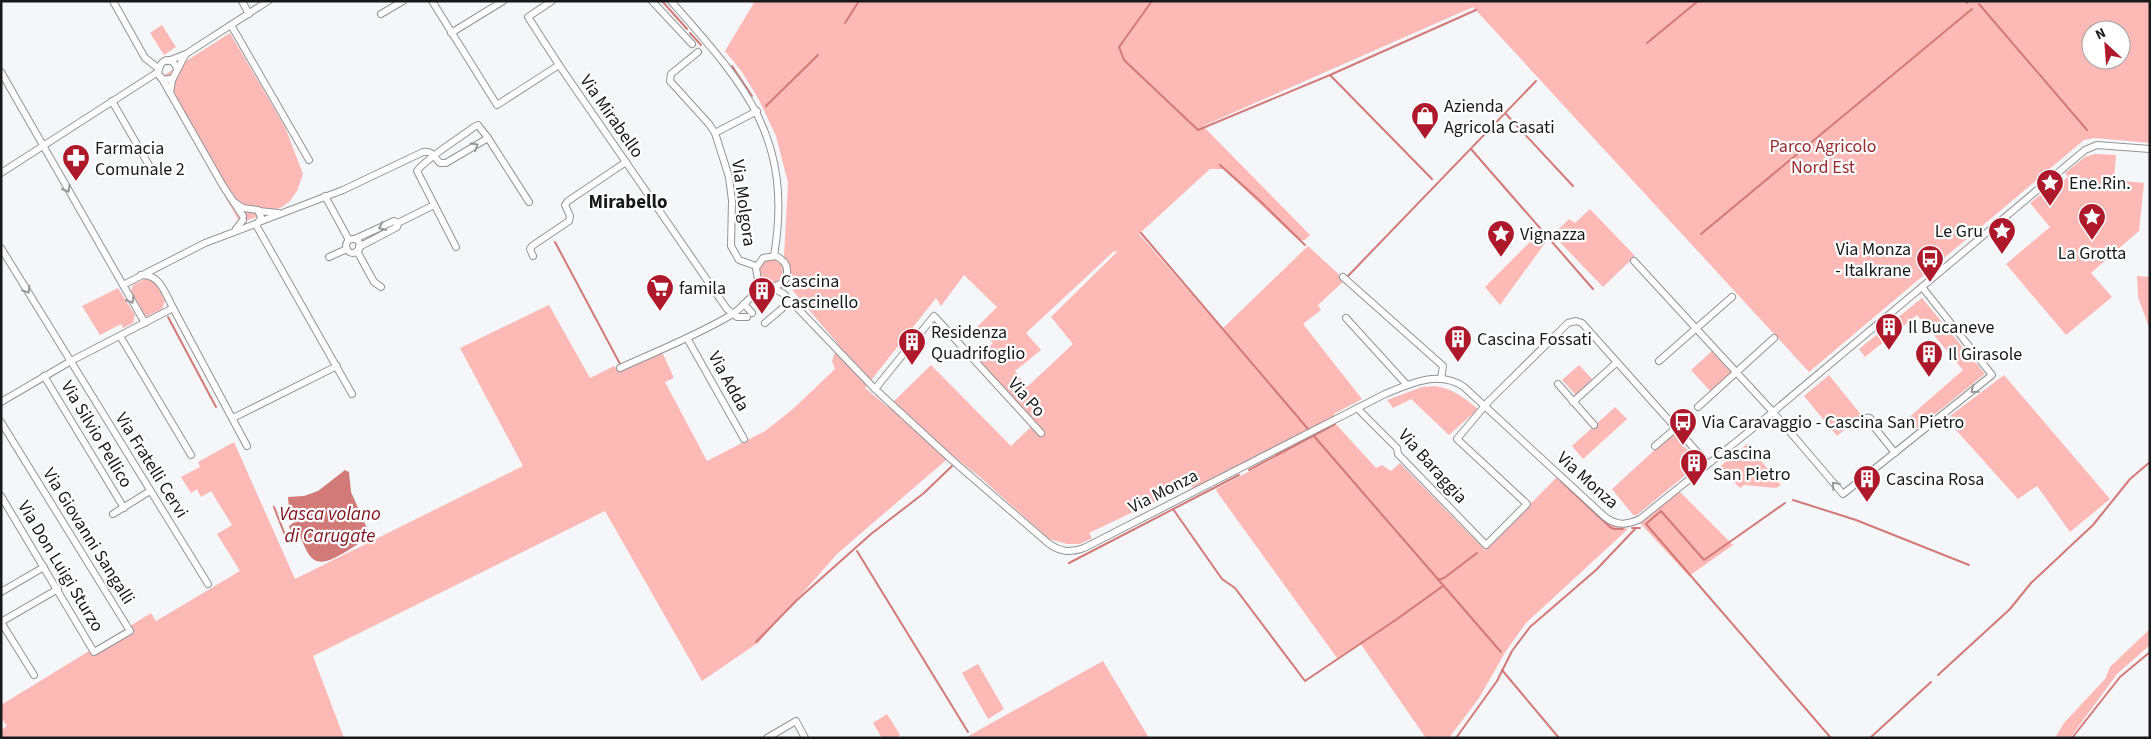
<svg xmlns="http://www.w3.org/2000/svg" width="2151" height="739" font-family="'Source Sans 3',sans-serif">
	<rect width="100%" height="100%" fill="#f4f6f9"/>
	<!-- green -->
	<g fill="#fdb9b5" fill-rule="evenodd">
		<path d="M755,1H2150V143L2094,138L2084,140L1809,372L1473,7L1203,126L1310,235L1305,240H1300L1294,236L1223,169H1210L1139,234L1222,329L1308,246L1345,280L1318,305L1321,310L1303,324L1362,399L1334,414V422L1376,468L1382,465L1391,471L1400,463L1485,550L1558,476L1608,522L1628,529L1526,623L1506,651L1479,698L1449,738H1426L1360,643L1337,658L1217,492L1216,489L1276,457L1274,453L1195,490L1190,485L1089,533L1092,538L1080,544H1067L1049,539L980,477L952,455L838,553L759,642L702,681L605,511L313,656L344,738H1V730L7,726L3,720L1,721V705L151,613L156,621L240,571L217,534L232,525L211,491L201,497L197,489L191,493L181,477L200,467L198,462L234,442L295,579L523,466L460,348L549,305L590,378L614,366L619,371L661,350L674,378L665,382L707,461L765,431L793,409L835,369L832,361L838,344L793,291L790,266L784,256L788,183L776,136L759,100L742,72L725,51ZM2091,30H2121V60H2091ZM1118,251L1051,317L1073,344L1027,387L1015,371L1041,350L1026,333L1113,252ZM964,275L997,307L977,327L993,343L974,361L1033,425L1011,446L931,365L888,407L865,388L936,298L941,306Z"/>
		<polygon points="162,25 176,47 164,55 150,33"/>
		<polygon points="230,33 285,127 303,174 297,191 290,201 282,207 240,223 158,79"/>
		<polygon points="2095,154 2116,155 2114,180 2144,183 2139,231 2091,273 2112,297 2066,335 2006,264 2050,227 2030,203 2056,182 2058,185 2068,177 2065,173 2085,157"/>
		<polygon points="1590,209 1635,256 1603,287 1553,235 1569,219 1575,223"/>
		<polygon points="1541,231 1548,239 1500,305 1485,287"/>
		<circle cx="771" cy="271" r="12"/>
		<polygon points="2137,276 2150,277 2150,330 2138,297"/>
		<polygon points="149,277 153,278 165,301 162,309 146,317 131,291 133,285"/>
		<polygon points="118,288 135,315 133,323 123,328 121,324 100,335 82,306"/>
		<polygon points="1922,298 1985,374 1915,430 1906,420 1963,370 1917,315 1865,357 1859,349"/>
		<polygon points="1713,350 1734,372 1711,392 1691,370"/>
		<polygon points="1579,365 1593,380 1577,396 1562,380"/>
		<polygon points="1829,375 1862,416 1837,436 1804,396"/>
		<polygon points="2004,375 2110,499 2070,532 2037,486 2018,499 1946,419"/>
		<path d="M1436,386C1453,389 1465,398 1478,409L1449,435L1411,399L1393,408L1387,400L1422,387Z"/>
		<polygon points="1615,407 1627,419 1583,459 1572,446"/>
		<polygon points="1673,433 1699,464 1637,515 1633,515 1612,489"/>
		<path d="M1747,444L1781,485L1776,488L1744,485L1740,488C1733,480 1725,476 1717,469Z"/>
		<polygon points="1679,491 1733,545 1689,576 1640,523"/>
		<polygon points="2150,629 2150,645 2117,674 2070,738 2055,738 2064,723 2105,679 2110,667"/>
		<polygon points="1103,661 1149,738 966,738 972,734"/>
		<polygon points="978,664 1004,709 988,719 962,673"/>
		<polygon points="887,714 900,735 896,738 882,738 873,723"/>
	</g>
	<!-- water -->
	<path fill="#d27a77" d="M345,470L349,472L351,492L370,535C364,542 354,546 347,551C317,569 311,565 299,533L292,534L289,526L296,521L289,508L288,497L304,496L318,491Z"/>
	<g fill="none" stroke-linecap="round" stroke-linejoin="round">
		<!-- stream -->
		<g stroke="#d27a77" stroke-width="2">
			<polyline points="662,1 687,29"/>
			<polyline points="1152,1 1119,47 1124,60 1198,130 1330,75 1476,10"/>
			<polyline points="1966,1 1967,3"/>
			<polyline points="1979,4 2087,130"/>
			<polyline points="845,23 859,1"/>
			<polyline points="690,33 701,45"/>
			<polyline points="1647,43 1698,1"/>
			<polyline points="732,66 752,96"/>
			<polyline points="1330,75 1432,179"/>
			<polyline points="766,106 818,55"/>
			<polyline points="1505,113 1573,186"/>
			<polyline points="1471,149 1593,289"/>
			<polyline points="1220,165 1258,199 1305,245"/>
			<polyline points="1141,233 1308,429"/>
			<polyline points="1701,234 1972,9"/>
			<polyline points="555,242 620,364"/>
			<polyline points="1348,276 1536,81"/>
			<polyline points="168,317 216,407"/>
			<polyline points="1313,435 1501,652"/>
			<polyline points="1249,470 1335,424"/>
			<polyline points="1561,481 1610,527 1614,529 1623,529"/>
			<polyline points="1793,500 1856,520 1969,565"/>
			<polyline points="274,507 285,535 292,533"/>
			<polyline points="1173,509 1222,579 1235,588 1305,681 1397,619 1443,586"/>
			<polyline points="1647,523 1661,511 1704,560 1785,503"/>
			<polyline points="1646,524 1831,738"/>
			<polyline points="1632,528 1640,528"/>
			<polyline points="857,551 968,732"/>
			<polyline points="1069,563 1239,475"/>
			<polyline points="1438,580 1444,578 1477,553"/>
			<polyline points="756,642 797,600 871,534 924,493 952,466"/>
			<polyline points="1502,670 1559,738"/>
			<polyline points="1938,675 2010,609 2031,583 2093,525 2130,479 2150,462"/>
			<polyline points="970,738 972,738"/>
			<polyline points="1456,738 1497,681 1512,651 1530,627 1596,570 1635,529"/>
			<polyline points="1870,738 1931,682"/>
			<polyline points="2072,738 2120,677 2150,652"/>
		</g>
		<defs>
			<g id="minor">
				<polyline points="113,1 145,58 158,68"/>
				<polyline points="242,1 249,14"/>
				<polyline points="432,1 497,105 559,65"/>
				<polyline points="552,1 528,17 559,65 727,309 737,317 747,317"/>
				<polyline points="652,1 692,44"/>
				<path d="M671,1C744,84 794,137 774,256"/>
				<polyline points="381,14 403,1"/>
				<polyline points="231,25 309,160"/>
				<polyline points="451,33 503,1"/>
				<polyline points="698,52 671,74 670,81 709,124 715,133 729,177 732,201 731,246 739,260 756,266"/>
				<polyline points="168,61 186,54 268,1"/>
				<polyline points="1,72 123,285"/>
				<polyline points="161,77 223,186 243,216"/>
				<path d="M173,78C145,88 164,42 177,68"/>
				<polyline points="170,93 172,80 185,55"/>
				<polyline points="112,101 150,167"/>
				<polyline points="715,133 757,111"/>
				<polyline points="488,138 529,202"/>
				<polyline points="1,173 158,72"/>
				<polyline points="325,196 349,240"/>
				<polyline points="259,211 278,213"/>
				<path d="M259,222L343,190L423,152C432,150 434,157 440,163H446L488,138L478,125L474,127C461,137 425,159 417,171L456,247"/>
				<polyline points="398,223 434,205"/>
				<polyline points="256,225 352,394"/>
				<polyline points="236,229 243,220"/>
				<polyline points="355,239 394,221 398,223 397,227 359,247"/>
				<circle cx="353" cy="246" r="7"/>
				<polyline points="1,248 208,584"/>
				<polyline points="357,251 374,282 381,287"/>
				<polyline points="533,256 530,249 532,246 569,221 570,216 565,205 568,201 626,162"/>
				<polyline points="329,257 347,249"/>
				<polyline points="1634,261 1773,412 1843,494 1992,375 1922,287"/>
				<polyline points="1343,277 1443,366 1441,379"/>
				<path d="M771,287L784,294L875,389L952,460L1048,543C1060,552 1070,553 1084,548L1385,394C1411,383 1439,370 1464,387L1605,517C1617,526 1627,525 1640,519L1773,412L2085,150L2097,145L2150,149"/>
				<polyline points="744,304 752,313"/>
				<polyline points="173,308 247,446"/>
				<polyline points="1346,318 1407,385"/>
				<polyline points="145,323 123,285 205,243 258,223 261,217 258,210 243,208 234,202"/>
				<polyline points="765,323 791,301"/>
				<polyline points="120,336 191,455"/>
				<polyline points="687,338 744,439"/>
				<polyline points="1659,361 1732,297"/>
				<path d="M620,368C657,351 696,336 731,315C741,309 748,299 757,292C768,285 789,289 787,270C787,263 782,259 776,256L763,258L756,268L758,280L768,287"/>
				<polyline points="44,376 124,508"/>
				<polyline points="1558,384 1594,425"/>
				<polyline points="875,389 934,316 1041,433"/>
				<path d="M1,402L71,361L173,308C165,293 160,274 141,275"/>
				<polyline points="1573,402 1616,363"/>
				<polyline points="1698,407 1774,338"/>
				<polyline points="1357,408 1397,448 1398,454 1486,545 1527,504 1457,439 1488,402 1568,323 1576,321 1582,323 1708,464"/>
				<circle cx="1868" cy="421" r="3.5"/>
				<polyline points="233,418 337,366"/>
				<polyline points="1,422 130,631 94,652 1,496"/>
				<polyline points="1871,423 1895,453"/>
				<polyline points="1655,446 1676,428"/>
				<polyline points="113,514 150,491"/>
				<polyline points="1,592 44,567"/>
				<polyline points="1,622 58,589"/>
				<polyline points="1,622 34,675"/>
				<polyline points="767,738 796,721 805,738"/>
			</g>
		</defs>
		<!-- minor casing -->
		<use href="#minor" stroke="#929497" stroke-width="8"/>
		<!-- minor -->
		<use href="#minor" stroke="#fff" stroke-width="6"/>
	</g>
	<!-- one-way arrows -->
	<defs><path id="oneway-chevron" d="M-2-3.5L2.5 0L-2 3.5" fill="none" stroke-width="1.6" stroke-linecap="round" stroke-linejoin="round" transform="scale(1.25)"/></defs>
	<g stroke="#979898">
		<use href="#oneway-chevron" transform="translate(475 146) rotate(-31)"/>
		<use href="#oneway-chevron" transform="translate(67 189) rotate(60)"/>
		<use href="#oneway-chevron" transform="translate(382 227) rotate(156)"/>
		<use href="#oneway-chevron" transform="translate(27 290) rotate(58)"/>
		<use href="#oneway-chevron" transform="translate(131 300) rotate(60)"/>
		<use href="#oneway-chevron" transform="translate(1974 390) rotate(141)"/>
		<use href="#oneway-chevron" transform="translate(1835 485) rotate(-131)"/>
	</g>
	<!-- icons -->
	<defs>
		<symbol id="shop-pin" viewBox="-11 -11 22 30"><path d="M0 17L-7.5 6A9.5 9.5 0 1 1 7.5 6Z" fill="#ad182a" stroke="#fff"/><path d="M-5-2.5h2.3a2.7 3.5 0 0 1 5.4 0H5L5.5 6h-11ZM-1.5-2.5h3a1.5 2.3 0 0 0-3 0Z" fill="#fff"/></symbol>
		<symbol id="pharmacy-pin" viewBox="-11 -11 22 30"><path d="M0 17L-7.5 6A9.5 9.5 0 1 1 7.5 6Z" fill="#ad182a" stroke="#fff"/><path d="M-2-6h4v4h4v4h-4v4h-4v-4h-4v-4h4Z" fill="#fff"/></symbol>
		<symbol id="sight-pin" viewBox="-11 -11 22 30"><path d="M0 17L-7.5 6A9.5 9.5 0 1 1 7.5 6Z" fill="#ad182a" stroke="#fff"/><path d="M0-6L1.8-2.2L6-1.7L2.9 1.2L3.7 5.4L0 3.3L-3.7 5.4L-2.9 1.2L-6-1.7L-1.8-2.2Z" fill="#fff"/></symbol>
		<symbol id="bus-pin" viewBox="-11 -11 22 30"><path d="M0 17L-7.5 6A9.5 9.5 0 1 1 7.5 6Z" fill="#ad182a" stroke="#fff"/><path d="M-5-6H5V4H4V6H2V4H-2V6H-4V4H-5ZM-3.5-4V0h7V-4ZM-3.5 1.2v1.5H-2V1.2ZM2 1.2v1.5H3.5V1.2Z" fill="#fff"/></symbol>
		<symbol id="supermarket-pin" viewBox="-11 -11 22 30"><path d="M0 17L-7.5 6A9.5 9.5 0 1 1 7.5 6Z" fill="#ad182a" stroke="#fff"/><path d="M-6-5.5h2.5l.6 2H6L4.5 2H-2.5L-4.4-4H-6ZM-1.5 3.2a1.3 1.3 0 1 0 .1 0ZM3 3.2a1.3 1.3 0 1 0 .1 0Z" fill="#fff"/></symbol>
		<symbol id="building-pin" viewBox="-11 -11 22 30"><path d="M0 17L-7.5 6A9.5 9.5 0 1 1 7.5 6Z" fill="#ad182a" stroke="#fff"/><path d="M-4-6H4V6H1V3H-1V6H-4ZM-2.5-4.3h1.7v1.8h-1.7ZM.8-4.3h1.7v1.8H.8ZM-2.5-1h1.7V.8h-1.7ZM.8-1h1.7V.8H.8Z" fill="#fff"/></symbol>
	</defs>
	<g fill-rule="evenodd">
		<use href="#shop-pin" x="1409" y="100" width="32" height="43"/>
		<use href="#pharmacy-pin" x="60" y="142" width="32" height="43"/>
		<use href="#sight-pin" x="2034" y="167" width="32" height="43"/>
		<use href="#sight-pin" x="2076" y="201" width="32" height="43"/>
		<use href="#sight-pin" x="1986" y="215" width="32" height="43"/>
		<use href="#sight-pin" x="1485" y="218" width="32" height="43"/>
		<use href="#bus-pin" x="1914" y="243" width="32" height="43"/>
		<use href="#supermarket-pin" x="644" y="272" width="32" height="43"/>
		<use href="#building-pin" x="746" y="275" width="32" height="43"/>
		<use href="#building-pin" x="1873" y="311" width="32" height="43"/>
		<use href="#building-pin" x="1442" y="323" width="32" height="43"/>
		<use href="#building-pin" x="896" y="326" width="32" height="43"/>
		<use href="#building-pin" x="1913" y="338" width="32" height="43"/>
		<use href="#bus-pin" x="1667" y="406" width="32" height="43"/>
		<use href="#building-pin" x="1678" y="447" width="32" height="43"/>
		<use href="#building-pin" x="1851" y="463" width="32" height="43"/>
	</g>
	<g text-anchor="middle" stroke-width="4.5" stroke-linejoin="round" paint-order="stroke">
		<!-- poi labels -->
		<g font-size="18" fill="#18191a" stroke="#fff" text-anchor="start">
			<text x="1444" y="112">Azienda<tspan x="1444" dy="21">Agricola Casati</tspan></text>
			<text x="95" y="154">Farmacia<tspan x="95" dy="21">Comunale 2</tspan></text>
			<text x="2069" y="189">Ene.Rin.</text>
			<text x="1983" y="237" text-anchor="end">Le Gru</text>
			<text x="1520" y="240">Vignazza</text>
			<text x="1911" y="255" text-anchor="end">Via Monza<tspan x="1911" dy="21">- Italkrane</tspan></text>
			<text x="2092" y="259" text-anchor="middle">La Grotta</text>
			<text x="781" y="287">Cascina<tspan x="781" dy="21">Cascinello</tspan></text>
			<text x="679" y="294">famila</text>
			<text x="1908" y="333">Il Bucaneve</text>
			<text x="931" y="338">Residenza<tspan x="931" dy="21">Quadrifoglio</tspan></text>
			<text x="1477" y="345">Cascina Fossati</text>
			<text x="1948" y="360">Il Girasole</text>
			<text x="1702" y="428">Via Caravaggio - Cascina San Pietro</text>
			<text x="1713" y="459">Cascina<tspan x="1713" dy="21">San Pietro</tspan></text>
			<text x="1886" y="485">Cascina Rosa</text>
		</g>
		<!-- street labels -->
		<g font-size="18" fill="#18191a" stroke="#fff">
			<text transform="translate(612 116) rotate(55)" y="6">Via Mirabello</text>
			<text transform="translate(744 203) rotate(82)" y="6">Via Molgora</text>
			<text transform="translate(729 381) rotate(61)" y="6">Via Adda</text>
			<text transform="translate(1027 397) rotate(48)" y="6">Via Po</text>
			<text transform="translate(97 434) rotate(59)" y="6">Via Silvio Pellico</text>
			<text transform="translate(152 465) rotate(58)" y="6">Via Fratelli Cervi</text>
			<text transform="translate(1433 466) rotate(48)" y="6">Via Baraggia</text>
			<text transform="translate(1588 480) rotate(42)" y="6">Via Monza</text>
			<text transform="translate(1163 491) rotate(-27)" y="6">Via Monza</text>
			<text transform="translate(89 536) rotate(58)" y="6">Via Giovanni Sangalli</text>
			<text transform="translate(61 566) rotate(59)" y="6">Via Don Luigi Sturzo</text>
		</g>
		<!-- park labels -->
		<g font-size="18" fill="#962d31" stroke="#fff">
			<text x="1823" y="152">Parco Agricolo<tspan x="1823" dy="21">Nord Est</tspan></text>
		</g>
		<!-- neighbourhood labels -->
		<g font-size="19" font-weight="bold" fill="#18191a" stroke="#fff">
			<text x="628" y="208">Mirabello</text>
		</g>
		<!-- water labels -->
		<g font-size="19" font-style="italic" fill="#7d101c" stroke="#fff">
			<text x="330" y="520">Vasca volano<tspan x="330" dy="22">di Carugate</tspan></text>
		</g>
	</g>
	<!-- border -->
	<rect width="2151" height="739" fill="none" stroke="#18191a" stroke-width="5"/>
	<!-- north arrow -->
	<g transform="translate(2106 45) rotate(334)"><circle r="24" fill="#ffffff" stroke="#a3a3a3"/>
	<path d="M0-4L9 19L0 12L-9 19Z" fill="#ad182a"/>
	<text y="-8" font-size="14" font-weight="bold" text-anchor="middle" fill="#18191a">N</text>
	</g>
</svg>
